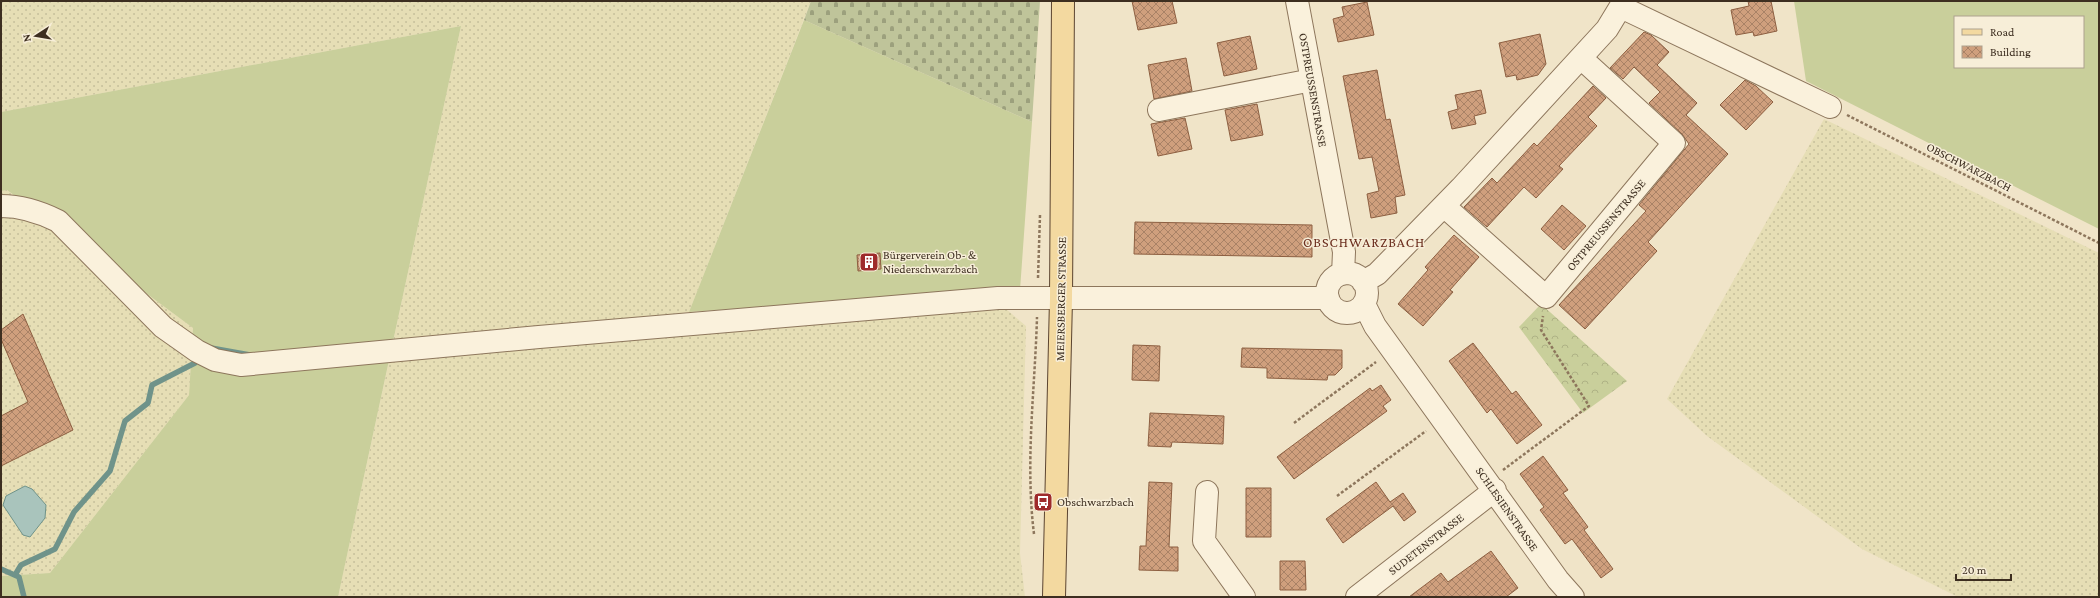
<svg xmlns="http://www.w3.org/2000/svg" width="2100" height="598" font-family="'Crimson Pro',serif">
  <defs>
    <pattern id="farmland-dots" width="8" height="8" patternUnits="userSpaceOnUse"><rect width="8" height="8" fill="#e6deb5"/><path d="M2 2h.1M6 6h.1" fill="none" stroke="#c6bf9b" stroke-width="1.8" stroke-linecap="round"/></pattern>
    <pattern id="forest-crowns" width="20" height="18" patternUnits="userSpaceOnUse"><rect width="20" height="18" fill="#c9cf9b"/><path d="M2 6a3 3 0 1 1 6 0M12 15a3 3 0 1 1 6 0" fill="none" stroke="#aeb285"/></pattern>
    <pattern id="cemetery-stones" width="16" height="16" patternUnits="userSpaceOnUse"><rect width="16" height="16" fill="#bfc49a"/><path d="M2 7V4a2 2 0 0 1 4 0v3zM10 15v-3a2 2 0 0 1 4 0v3z" fill="#9ca07d"/></pattern>
    <pattern id="building-cross-hatch" width="8" height="8" patternUnits="userSpaceOnUse"><rect width="8" height="8" fill="#cf9f7d"/><path d="M0 0l8 8M0 8l8-8" fill="none" stroke="#a98266"/></pattern>
  </defs>
  <rect width="100%" height="100%" fill="#f0e4c8"/>
  <path fill="url(#farmland-dots)" d="M 1,1 L 811,1 L 689,312 L 392,347 L 461,26 L 1,112 Z
    M 1824,119 L 2099,253 L 2099,597 L 1958,597 L 1862,549 L 1707,436 L 1667,399 Z
    M 7,190 L 193,328 L 189,395 L 50,573 L 1,576 L 1,191 Z
    M 1005,308 L 1026,326 L 1020,553 L 1025,597 L 338,597 L 389,361 L 630,336 Z"/>
  <path fill="#c9cf9b" fill-rule="evenodd" d="M 1794,1 L 2099,1 L 2099,229 L 1806,81 ZM 1955,17 L 2083,17 L 2083,67 L 1955,67 Z
    M 804,20 L 1032,122 L 1020,290 L 689,312 Z
    M 461,26 L 338,597 L 1,597 L 1,576 L 50,573 L 189,395 L 193,328 L 7,190 L 1,191 L 1,112 Z"/>
  <path fill="url(#forest-crowns)" d="M 1541,304 L 1627,381 L 1583,413 L 1519,327 Z"/>
  <path fill="url(#cemetery-stones)" d="M 811,1 L 1040,1 L 1032,122 L 804,20 Z"/>
  <path fill="#a9c4bc" stroke="#6f938a" d="M 25,486 L 32,489 L 46,505 L 45,518 L 30,537 L 23,535 L 3,505 L 6,496 Z"/>
  <g fill="none" stroke-linecap="round" stroke-linejoin="round">
    <path stroke="#6f938a" stroke-width="5.5" d="M 211,348 L 250,355
      M 1,569 L 19,577 L 24,597
      M 15,575 L 21,565 L 55,549 L 74,512 L 110,471 L 125,421 L 148,403 L 152,385 L 195,363"/>
  </g>
  <path fill="url(#building-cross-hatch)" stroke="#8d5f41" d="M 1132,1 L 1172,1 L 1177,23 L 1138,30 Z
    M 1748,1 L 1771,1 L 1777,31 L 1754,36 L 1753,32 L 1736,35 L 1731,10 L 1749,6 Z
    M 1367,2 L 1374,35 L 1338,42 L 1333,19 L 1344,16 L 1342,7 Z
    M 1644,32 L 1651,35 L 1669,52 L 1657,65 L 1697,103 L 1686,115 L 1728,154 L 1648,242 L 1657,251 L 1585,329 L 1559,305 L 1646,211 L 1639,205 L 1689,144 L 1682,134 L 1649,103 L 1660,92 L 1634,67 L 1623,79 L 1610,68 Z
    M 1540,34 L 1546,64 L 1538,75 L 1517,80 L 1516,75 L 1506,77 L 1499,43 Z
    M 1250,36 L 1257,69 L 1224,76 L 1217,43 Z
    M 1186,58 L 1192,91 L 1154,99 L 1148,65 Z
    M 1377,70 L 1386,120 L 1390,119 L 1405,195 L 1395,197 L 1397,213 L 1371,218 L 1367,194 L 1379,191 L 1372,157 L 1359,159 L 1343,76 Z
    M 1745,80 L 1756,86 L 1773,102 L 1746,130 L 1720,105 Z
    M 1593,86 L 1606,98 L 1588,117 L 1597,126 L 1559,166 L 1563,169 L 1536,198 L 1524,187 L 1487,227 L 1464,207 L 1492,178 L 1497,183 L 1534,143 L 1537,146 Z
    M 1481,90 L 1486,113 L 1474,116 L 1476,124 L 1452,129 L 1448,112 L 1458,109 L 1455,95 Z
    M 1257,104 L 1263,135 L 1231,141 L 1225,110 Z
    M 1185,118 L 1192,149 L 1158,156 L 1151,124 Z
    M 1562,205 L 1586,226 L 1564,250 L 1541,229 Z
    M 1135,222 L 1312,225 L 1312,257 L 1134,254 Z
    M 1454,235 L 1479,257 L 1450,290 L 1453,292 L 1423,326 L 1398,304 L 1428,270 L 1425,267 Z
    M 880,253 L 881,269 L 858,271 L 857,255 Z
    M 23,314 L 73,430 L 1,466 L 1,416 L 28,402 L 1,339 L 1,330 Z
    M 1473,343 L 1512,394 L 1516,391 L 1542,425 L 1517,444 L 1491,409 L 1487,413 L 1449,361 Z
    M 1133,345 L 1160,346 L 1159,381 L 1132,380 Z
    M 1242,348 L 1342,350 L 1342,368 L 1335,375 L 1328,375 L 1327,380 L 1267,378 L 1267,368 L 1241,367 Z
    M 1381,385 L 1391,400 L 1383,406 L 1387,411 L 1294,479 L 1277,457 L 1370,388 L 1372,391 Z
    M 1150,413 L 1224,416 L 1223,444 L 1172,442 L 1171,447 L 1148,446 Z
    M 1543,456 L 1568,490 L 1563,493 L 1588,527 L 1584,530 L 1613,569 L 1601,578 L 1572,539 L 1565,544 L 1540,510 L 1544,507 L 1520,474 Z
    M 1149,482 L 1172,483 L 1169,547 L 1178,547 L 1178,571 L 1139,570 L 1140,546 L 1146,546 Z
    M 1376,482 L 1390,502 L 1403,493 L 1416,512 L 1404,521 L 1393,506 L 1343,543 L 1326,519 Z
    M 1246,488 L 1271,488 L 1271,537 L 1246,537 Z
    M 1491,551 L 1518,588 L 1506,597 L 1409,597 L 1441,573 L 1448,582 Z
    M 1280,561 L 1305,561 L 1306,590 L 1280,590 Z"/>
  <g fill="none" stroke-linecap="round" stroke-linejoin="round">
    <g stroke="#8d765c" stroke-width="24">
      <path id="minor" d="M 1297,1 L 1344,252 L 1343,274
        M 1621,7 L 1830,107
        M 1159,110 L 1312,80
        M 1,206 C 22,206 40,212 58,221 L 163,327 L 197,351 L 215,360 L 241,365 L 539,337 L 998,298 L 1328,298
        M 1444,206 L 1546,297 L 1674,143 L 1581,58
        M1327 293a20 20 0 1 1 40 0a20 20 0 1 1-40 0Z
        M 1363,282 L 1377,274 L 1461,188 L 1607,29 L 1624,1
        M 1364,304 L 1375,326 L 1558,580 L 1573,597
        M 1207,492 L 1204,541 L 1244,597
        M 1357,597 L 1495,490"/>
    </g>
    <g stroke="#5b4430" stroke-width="24">
      <path id="major" d="M 1054,597 L 1061,299 L 1063,1"/>
    </g>
    <path stroke="#8d765c" stroke-width="2.5" stroke-dasharray="3 2" stroke-linecap="butt" d="M 1847,115 L 2099,243
      M 1038,278 L 1040,215
      M 1294,423 L 1376,362
      M 1503,470 L 1589,406 L 1541,330 L 1543,316
      M 1337,496 L 1426,431
      M 1034,534 C 1025,462 1035,389 1037,317"/>
    <use href="#minor" stroke="#faf1dc" stroke-width="22"/>
    <use href="#major" stroke="#f3d9a0" stroke-width="22"/>
  </g>
  <defs>
    <g id="building-square" transform="scale(1)"><rect x="-9" y="-9" width="18" height="18" rx="4" fill="#9e2a2b" stroke="#f7eed8"/><path d="M-4-6H4V6H1V3H-1V6H-4ZM-2.5-4.3h1.7v1.8h-1.7ZM.8-4.3h1.7v1.8H.8ZM-2.5-1h1.7V.8h-1.7ZM.8-1h1.7V.8H.8Z" fill="#fff"/></g>
    <g id="bus-square" transform="scale(1)"><rect x="-9" y="-9" width="18" height="18" rx="4" fill="#9e2a2b" stroke="#f7eed8"/><path d="M-5-6H5V4H4V6H2V4H-2V6H-4V4H-5ZM-3.5-4V0h7V-4ZM-3.5 1.2v1.5H-2V1.2ZM2 1.2v1.5H3.5V1.2Z" fill="#fff"/></g>
  </defs>
  <g fill-rule="evenodd">
    <use href="#building-square" x="869" y="262"/>
    <use href="#bus-square" x="1043" y="502"/>
  </g>
  <g text-anchor="middle" stroke-width="3" stroke-linejoin="round" paint-order="stroke">
    <g font-size="12" fill="#3d2e20" stroke="#f7eed8">
      <text transform="translate(1313 90) rotate(80)" y="4">OSTPREUSSENSTRASSE</text>
      <text transform="translate(1969 167) rotate(27)" y="4">OBSCHWARZBACH</text>
      <text transform="translate(1606 225) rotate(-50)" y="4">OSTPREUSSENSTRASSE</text>
      <text transform="translate(1061 299) rotate(-89)" y="4">MEIERSBERGER STRASSE</text>
      <text transform="translate(1507 509) rotate(55)" y="4">SCHLESIENSTRASSE</text>
      <text transform="translate(1426 544) rotate(-38)" y="4">SUDETENSTRASSE</text>
    </g>
    <g font-size="12" fill="#3d2e20" stroke="#f7eed8" text-anchor="start">
      <text x="883" y="259">Bürgerverein Ob- &amp;<tspan x="883" dy="14">Niederschwarzbach</tspan></text>
      <text x="1057" y="506">Obschwarzbach</text>
    </g>
    <g font-size="14" letter-spacing="1" fill="#6b2e1e" stroke="#f7eed8">
      <text x="1364" y="247">OBSCHWARZBACH</text>
    </g>
  </g>
  <rect width="2100" height="598" fill="none" stroke="#3d2e20" stroke-width="4"/>
  <rect x="1954" y="16" width="130" height="52" fill="#f7eed8" stroke="#ada18e"/>
  <rect x="1962" y="29" width="20" height="6" fill="#f3d9a0" stroke="#ada18e"/>
  <text x="1990" y="36" font-size="12" fill="#3d2e20">Road</text>
  <rect x="1962" y="46" width="20" height="12" fill="url(#building-cross-hatch)" stroke="#ada18e"/>
  <text x="1990" y="56" font-size="12" fill="#3d2e20">Building</text>
  <g transform="translate(36 36) rotate(258)" stroke="#f7eed8" stroke-width="3" paint-order="stroke">
  <path d="M0-3L7 15L0 10L-7 15Z" fill="#3d2e20"/>
  <text y="-6" font-size="11" font-weight="bold" text-anchor="middle" fill="#3d2e20">N</text>
  </g>
  <path d="M1956 574v6h55v-6" fill="none" stroke="#3d2e20" stroke-width="2"/>
  <text x="1962" y="574" font-size="12" fill="#3d2e20" stroke="#f7eed8" stroke-width="3" paint-order="stroke">20 m</text>
</svg>
